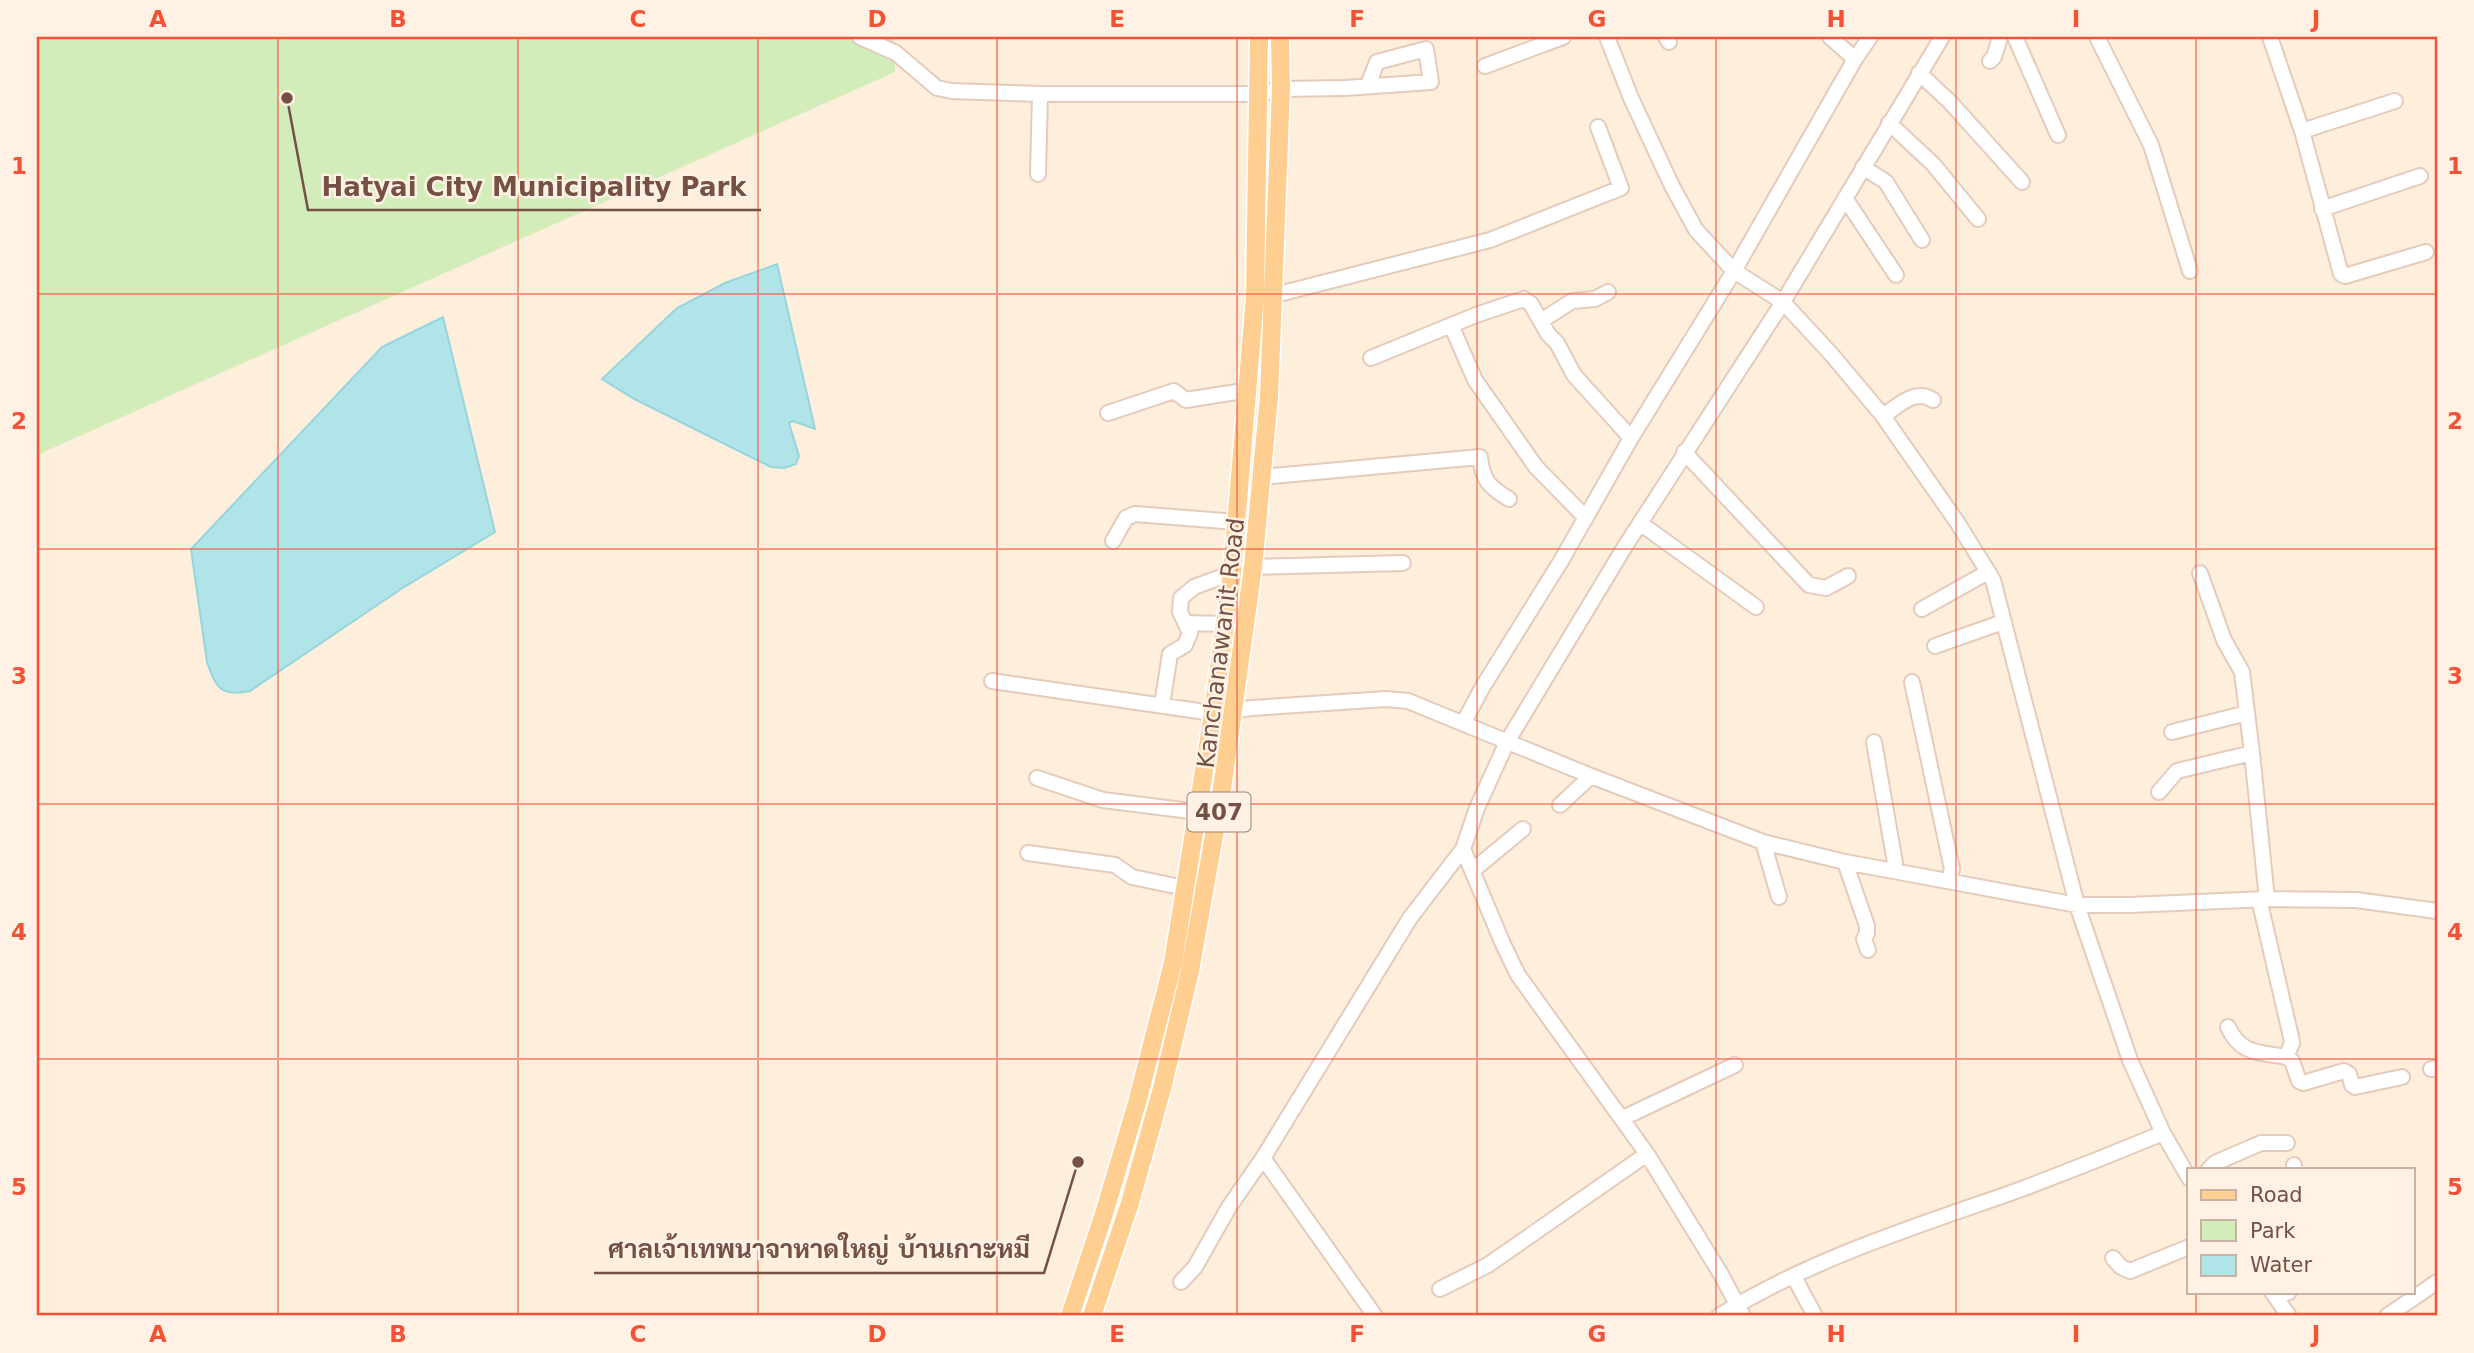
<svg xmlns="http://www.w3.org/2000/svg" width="2474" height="1353" font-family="'DejaVu Sans',Sarabun,sans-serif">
  <rect width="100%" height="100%" fill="#feeedc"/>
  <path fill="#d2ecba" d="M 37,37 L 894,37 L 895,72 L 37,455 Z"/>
  <path fill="#b0e4e8" stroke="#95d5db" stroke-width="2" d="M 777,264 L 815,429 L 793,421 L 789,423 L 799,456 L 796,464 L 784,468 L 771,467 L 634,399 L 602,379 L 677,308 L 725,283 Z
    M 443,317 L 495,532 L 401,589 L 250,691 C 221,697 216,688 207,662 L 191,549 L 382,347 Z"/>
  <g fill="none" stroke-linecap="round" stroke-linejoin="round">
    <g stroke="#e4cbbb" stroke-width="18">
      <path id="minor" d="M 860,37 L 896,53 L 937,88 L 952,91 L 1040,94 L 1258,94 L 1281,89 L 1345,88 L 1431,82 L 1426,49 L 1377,62 L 1368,85
        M 1607,37 L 1631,98 L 1672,186 L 1696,230 L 1734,271 L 1783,302 L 1832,355 L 1883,416 L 1957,522 L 1993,580 L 2077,905 L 2130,1060 L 2163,1133 L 2189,1178
        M 1666,37 L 1669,42
        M 1830,37 L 1855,59
        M 2015,37 L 2058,135
        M 2097,37 L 2151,145 L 2190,271
        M 2270,37 L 2302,131 L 2341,274 L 2345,276 L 2426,252
        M 1990,61 L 1994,57 L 2000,37
        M 1485,66 L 1563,37
        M 1919,73 L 1950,102 L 2022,182
        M 1889,123 L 1933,164 L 1978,219
        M 2302,131 L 2395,101
        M 1863,167 L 1886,182 L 1922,240
        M 1038,174 L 1040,94
        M 1845,198 L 1896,275
        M 2322,209 L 2420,176
        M 1275,295 L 1490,240 L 1621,188 L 1598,127
        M 1541,321 L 1572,301 L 1595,299 L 1608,292
        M 1451,325 L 1475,380 L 1536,467 L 1586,518
        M 1371,358 L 1476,315 L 1524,299 L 1531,304 L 1548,334 L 1557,343 L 1574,375 L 1631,438
        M 1108,413 L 1174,391 L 1186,400 L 1249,390
        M 1883,416 C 1898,406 1915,388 1933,400
        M 1684,452 L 1809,585 L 1826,588 L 1848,576
        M 1262,477 L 1480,457 C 1483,481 1489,487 1509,499
        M 1640,523 L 1756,607
        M 1113,541 L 1126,518 L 1135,514 L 1237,522
        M 1253,567 L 1403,563
        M 2200,573 L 2224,640 L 2242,672 L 2252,753 L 2267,899
        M 1922,609 L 1988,572
        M 1186,623 L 1226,624
        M 1935,646 L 2003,622
        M 992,681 L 1212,713 L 1252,708 L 1386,699 L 1408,701 L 1591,776 L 1763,842 L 1845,862 L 2077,905 L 2130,905 L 2267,899 L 2356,900 L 2437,911
        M 1912,682 L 1952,869 L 1949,880
        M 1162,705 L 1170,654 L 1185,645 L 1190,633 L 1180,612 L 1181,598 L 1194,587 L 1232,573
        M 1464,722 L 1482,688 L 1561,561 L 1631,438 L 1734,271 L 1855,59 L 1870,37
        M 2172,732 L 2247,713
        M 1874,742 L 1895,863 L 1894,870
        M 1037,778 L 1103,800 L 1198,812
        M 2159,792 L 2177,771 L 2252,753
        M 1560,805 L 1591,776
        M 1763,842 L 1779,897
        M 1028,853 L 1115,865 L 1132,877 L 1185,888
        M 1845,862 L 1867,926 L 1867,933 L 1864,939 L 1868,950
        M 1472,871 L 1523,829
        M 2259,899 L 2291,1037 L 2292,1043 L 2286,1057 L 2292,1061 L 2299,1081 L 2303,1083 L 2344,1071 L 2349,1074 L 2352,1085 L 2355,1087 L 2402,1077
        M 2228,1027 C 2241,1055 2259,1052 2286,1057
        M 2431,1069 L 2437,1068
        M 1623,1118 L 1735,1065
        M 1263,1158 L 1375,1316
        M 2209,1169 L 2215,1163 L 2261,1143 L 2287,1143
        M 2294,1169 L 2294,1165
        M 2113,1258 L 2121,1267 L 2130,1271 L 2189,1247
        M 1794,1277 L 1815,1316
        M 1181,1282 L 1195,1267 L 1229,1207 L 1263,1158 L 1410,918 L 1463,849
        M 1440,1289 L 1488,1265 L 1647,1154
        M 2272,1292 L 2289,1316
        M 2276,1297 L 2289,1292
        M 1719,1316 C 1812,1258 1917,1226 2019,1190 C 2067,1172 2115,1153 2163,1133
        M 1743,1316 L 1722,1276 L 1647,1154 L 1518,975 L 1503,944 L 1463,849 L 1477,808 L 1507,742 L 1624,548 L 1783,302 L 1942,37
        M 2387,1316 L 2437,1282"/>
    </g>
    <g stroke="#fff" stroke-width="21">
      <path id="major" d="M 1070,1316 L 1103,1217 L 1137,1103 L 1173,963 L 1211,727 L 1232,573 L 1255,296 L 1259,37
        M 1092,1316 L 1130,1203 L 1163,1085 L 1190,971 L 1221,796 L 1253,567 L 1269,397 L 1281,89 L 1280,37"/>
    </g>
    <use href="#minor" stroke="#fff" stroke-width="14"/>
    <use href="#major" stroke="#ffcf92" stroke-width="18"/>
  </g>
  <path fill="none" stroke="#f35236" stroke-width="2" stroke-opacity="0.55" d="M 278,37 L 278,1316M 518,37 L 518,1316M 758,37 L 758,1316M 997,37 L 997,1316M 1237,37 L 1237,1316M 1477,37 L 1477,1316M 1716,37 L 1716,1316M 1956,37 L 1956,1316M 2196,37 L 2196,1169M 37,294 L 2437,294M 37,549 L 2437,549M 37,804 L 2437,804M 37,1059 L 2437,1059M 2196,1292 L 2196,1316"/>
  <g text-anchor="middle" stroke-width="5" stroke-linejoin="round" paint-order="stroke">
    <rect fill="#fff2e4" stroke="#9e8174" stroke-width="2" x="1187.5" y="792.5" width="63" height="39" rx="5"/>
    <g font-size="23" font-weight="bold" fill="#745144">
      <text x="1219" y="820">407</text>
    </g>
    <g font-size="24" fill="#745144" stroke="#fff2e4">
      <text transform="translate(1221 643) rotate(-83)" y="8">Kanchanawanit Road</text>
    </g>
  </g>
  <path fill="none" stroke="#745144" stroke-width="2.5" d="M287 98L308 210H761M1078 1162L1044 1273H594"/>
  <g fill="#745144" stroke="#fff2e4" stroke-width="2.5">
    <circle cx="287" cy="98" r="7"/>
    <circle cx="1078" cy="1162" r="7"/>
  </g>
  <g font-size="26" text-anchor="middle" font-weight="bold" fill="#745144" stroke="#fff2e4" stroke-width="5" stroke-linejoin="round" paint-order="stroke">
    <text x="534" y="196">Hatyai City Municipality Park</text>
    <text x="819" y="1258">ศาลเจ้าเทพนาจาหาดใหญ่ บ้านเกาะหมี</text>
  </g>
  <rect width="2474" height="1353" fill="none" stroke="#fff2e4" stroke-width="77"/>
  <rect x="2187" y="1168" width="228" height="126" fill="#fff2e4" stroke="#c7b2a4" stroke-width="2"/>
  <rect x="2201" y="1190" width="35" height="10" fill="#ffcf92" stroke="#c7b2a4" stroke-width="2"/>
  <text x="2250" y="1202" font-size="21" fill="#745144">Road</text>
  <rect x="2201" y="1220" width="35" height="21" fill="#d2ecba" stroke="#c7b2a4" stroke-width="2"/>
  <text x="2250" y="1238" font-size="21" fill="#745144">Park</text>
  <rect x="2201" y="1255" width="35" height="21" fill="#b0e4e8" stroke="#c7b2a4" stroke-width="2"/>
  <text x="2250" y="1272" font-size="21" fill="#745144">Water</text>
  <rect x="38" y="38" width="2398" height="1276" fill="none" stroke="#f35236" stroke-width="2.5"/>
  <g font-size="23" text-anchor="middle" font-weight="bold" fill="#f35236">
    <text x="158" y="27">A</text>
    <text x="398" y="27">B</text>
    <text x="638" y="27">C</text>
    <text x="877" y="27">D</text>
    <text x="1117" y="27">E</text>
    <text x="1357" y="27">F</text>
    <text x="1597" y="27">G</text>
    <text x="1836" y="27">H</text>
    <text x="2076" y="27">I</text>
    <text x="2316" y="27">J</text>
    <text x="19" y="174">1</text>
    <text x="2455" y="174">1</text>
    <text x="19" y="429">2</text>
    <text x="2455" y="429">2</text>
    <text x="19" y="684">3</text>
    <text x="2455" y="684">3</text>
    <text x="19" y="940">4</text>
    <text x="2455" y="940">4</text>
    <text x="19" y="1195">5</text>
    <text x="2455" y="1195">5</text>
    <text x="158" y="1342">A</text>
    <text x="398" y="1342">B</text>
    <text x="638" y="1342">C</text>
    <text x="877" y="1342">D</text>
    <text x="1117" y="1342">E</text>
    <text x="1357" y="1342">F</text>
    <text x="1597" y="1342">G</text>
    <text x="1836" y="1342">H</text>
    <text x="2076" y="1342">I</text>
    <text x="2316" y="1342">J</text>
  </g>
</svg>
